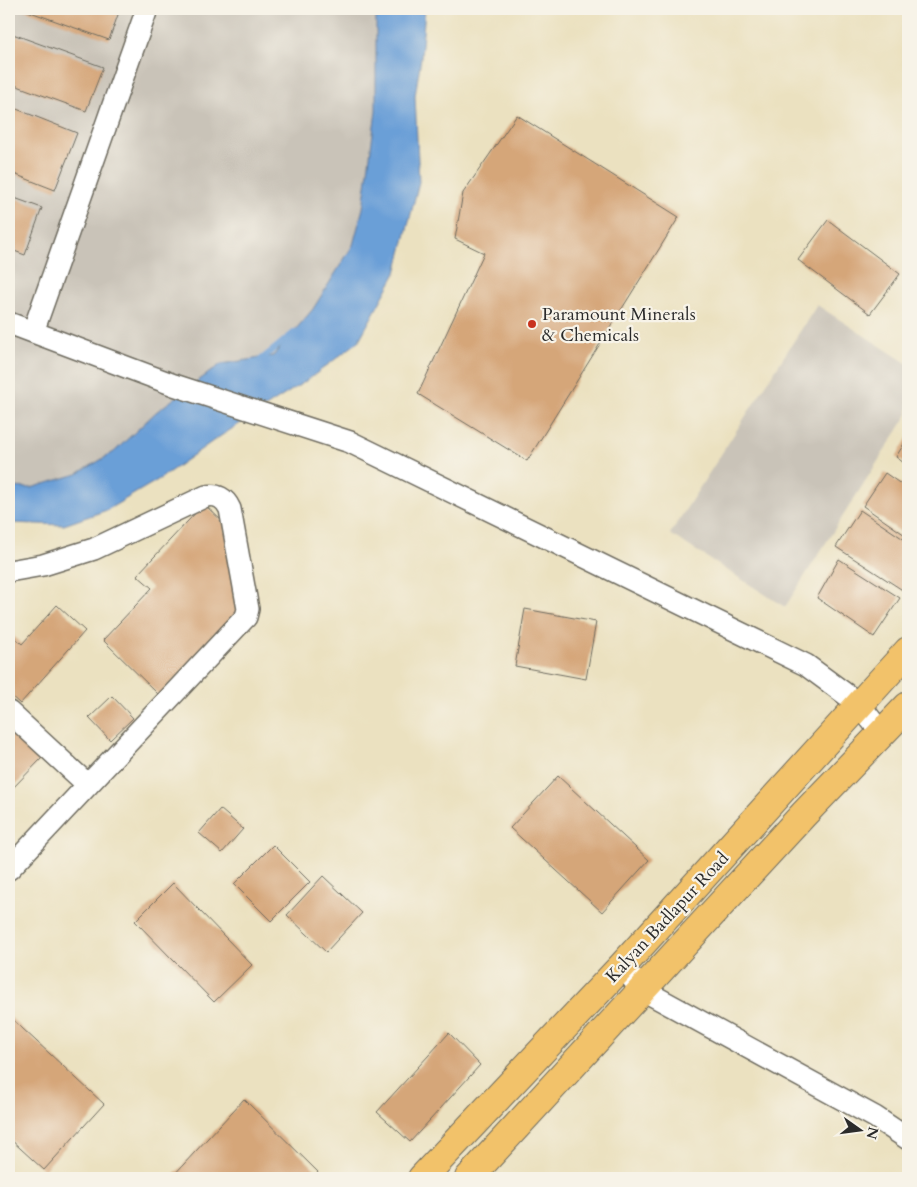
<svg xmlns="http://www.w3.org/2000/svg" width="917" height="1187" font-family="Cardo,serif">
  <rect width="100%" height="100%" fill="#f7f3e8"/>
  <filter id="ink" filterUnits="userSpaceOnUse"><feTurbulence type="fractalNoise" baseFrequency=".02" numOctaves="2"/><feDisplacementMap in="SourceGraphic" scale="10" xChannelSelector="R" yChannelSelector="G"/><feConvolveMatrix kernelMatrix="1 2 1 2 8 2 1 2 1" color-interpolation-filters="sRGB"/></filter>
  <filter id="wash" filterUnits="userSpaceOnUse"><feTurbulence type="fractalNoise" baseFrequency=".0096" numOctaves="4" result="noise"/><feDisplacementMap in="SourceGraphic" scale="20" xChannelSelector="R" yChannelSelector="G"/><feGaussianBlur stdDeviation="1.12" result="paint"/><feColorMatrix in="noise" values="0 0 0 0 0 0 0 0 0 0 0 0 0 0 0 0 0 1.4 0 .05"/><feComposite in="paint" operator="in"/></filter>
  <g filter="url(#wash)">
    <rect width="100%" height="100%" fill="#ebe1c0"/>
    <path fill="#c9c3b8" d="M 9,9 L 376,9 L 376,111 L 363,208 L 354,245 L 313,309 L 273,356 L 221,364 L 156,412 L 114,452 L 77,474 L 31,488 L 9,487 Z
      M 817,305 L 908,364 L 908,414 L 785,607 L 670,534 Z"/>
    <path fill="#6a9fd7" stroke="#4a6581" d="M 376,9 L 425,9 L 421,58 L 415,96 L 419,182 L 396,273 L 358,342 L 309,379 L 213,441 L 161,478 L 107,510 L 64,525 L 9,523 L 9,487 L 31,488 L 77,474 L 114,452 L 156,412 L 221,364 L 273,356 L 313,309 L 353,245 L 363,208 L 376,111 Z"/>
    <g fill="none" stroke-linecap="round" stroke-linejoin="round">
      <path stroke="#6a9fd7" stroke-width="6" d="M 258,362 L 295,332"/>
    </g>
    <g id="blocks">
      <path fill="#d5a679" d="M 22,9 L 120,9 L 109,40 Z
        M 10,33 L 103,67 L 86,111 L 9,83 Z
        M 9,106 L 77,133 L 55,190 L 9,172 Z
        M 517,115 L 679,217 L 527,461 L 418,394 L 484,253 L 455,239 L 463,193 Z
        M 9,196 L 42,208 L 25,255 L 9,249 Z
        M 828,220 L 900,274 L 870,314 L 798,260 Z
        M 908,437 L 908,466 L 896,457 Z
        M 885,473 L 908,489 L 908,537 L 863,506 Z
        M 204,504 L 225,524 L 239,612 L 160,696 L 103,640 L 152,588 L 137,575 Z
        M 860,510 L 908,542 L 908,584 L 904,591 L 836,547 Z
        M 839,559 L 900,598 L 874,637 L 817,598 Z
        M 57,605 L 85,631 L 20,704 L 9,694 L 9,632 L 22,644 Z
        M 525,609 L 596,622 L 586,679 L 515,666 Z
        M 112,696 L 133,718 L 110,740 L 89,718 Z
        M 9,721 L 44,756 L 9,792 Z
        M 558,776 L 649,860 L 602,912 L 510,828 Z
        M 220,809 L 243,829 L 222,853 L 199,833 Z
        M 273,845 L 310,882 L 271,921 L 234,884 Z
        M 323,876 L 362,913 L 326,952 L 287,915 Z
        M 173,883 L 252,965 L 214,1002 L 135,921 Z
        M 9,1016 L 104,1104 L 44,1170 L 9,1138 Z
        M 449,1033 L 480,1065 L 410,1142 L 377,1112 Z
        M 244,1099 L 318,1172 L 313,1178 L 171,1178 Z"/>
    </g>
  </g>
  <g filter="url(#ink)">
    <use href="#blocks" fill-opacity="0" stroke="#6e6b5f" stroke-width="1"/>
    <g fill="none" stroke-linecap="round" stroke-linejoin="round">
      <g stroke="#6e6b5f" stroke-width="24">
        <path id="minor" d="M 9,323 L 174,385 L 350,442 L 806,665 L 859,704 L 882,734
          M 33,332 L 147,9
          M 9,571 L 43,565 L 94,549 L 206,496 C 217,494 225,498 230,509 L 248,609 L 246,617 L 243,620 L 9,869
          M 9,712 L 88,785
          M 622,966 L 641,989 L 875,1117 L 908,1139"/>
      </g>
      <g stroke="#6e6b5f" stroke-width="30">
        <path id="major" d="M 422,1178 L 622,966 L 908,651
          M 469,1178 L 804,814 L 908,706"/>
      </g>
      <use href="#minor" stroke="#fff" stroke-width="21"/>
      <use href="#major" stroke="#f2c26a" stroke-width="28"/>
    </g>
  </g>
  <circle fill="#c8321e" stroke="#f7f3e8" stroke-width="2" cx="532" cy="324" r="5"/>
  <g text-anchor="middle" stroke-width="4.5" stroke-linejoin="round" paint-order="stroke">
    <g font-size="18" fill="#2b2b2b" stroke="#f7f3e8" text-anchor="start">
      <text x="542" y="320">Paramount Minerals<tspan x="542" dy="21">&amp; Chemicals</tspan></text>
    </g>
    <g font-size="18" fill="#2b2b2b" stroke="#f7f3e8">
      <text transform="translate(667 917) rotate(-47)" y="6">Kalyan Badlapur Road</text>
    </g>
  </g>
  <rect width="917" height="1187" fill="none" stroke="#f7f3e8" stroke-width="30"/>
  <g transform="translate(860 1130) rotate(104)" stroke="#f7f3e8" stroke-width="4" paint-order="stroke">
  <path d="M0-4L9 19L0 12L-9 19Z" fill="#2b2b2b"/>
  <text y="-8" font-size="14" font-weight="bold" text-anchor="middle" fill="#2b2b2b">N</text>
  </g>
</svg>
